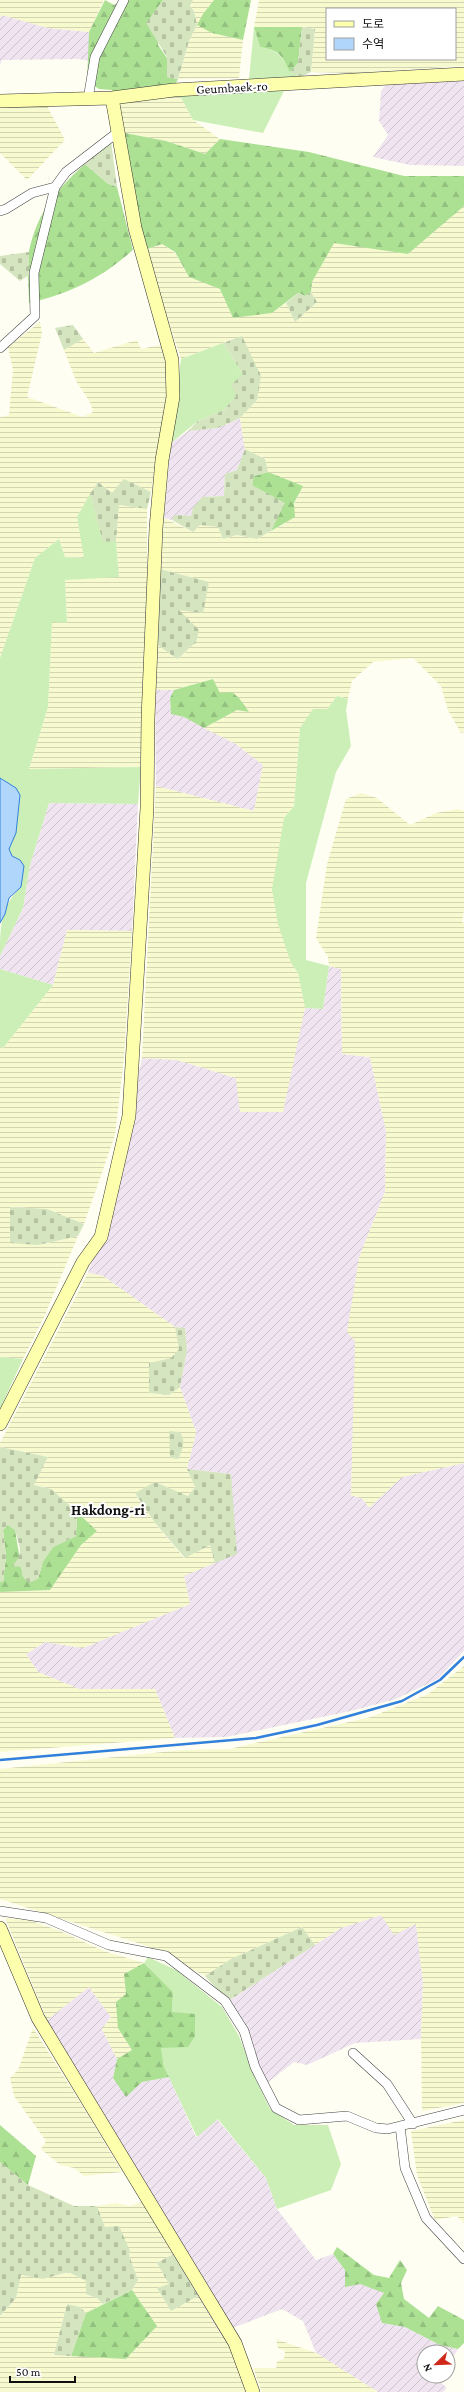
<svg xmlns="http://www.w3.org/2000/svg" width="464" height="2392" font-family="'Crimson Pro','Noto Sans KR',serif">
  <defs>
    <pattern id="industrial-furrows" width="10" height="10" patternUnits="userSpaceOnUse"><rect width="10" height="10" fill="#efe4ef"/><path d="M-1 1l2-2M0 10L10 0M9 11l2-2" fill="none" stroke="#ccc3cc"/></pattern>
    <pattern id="farmland-rules" width="6" height="5" patternUnits="userSpaceOnUse"><rect width="6" height="5" fill="#f7f9cf"/><path d="M0 2.5h6" fill="none" stroke="#d3d4b1"/></pattern>
    <pattern id="forest-firs" width="22" height="20" patternUnits="userSpaceOnUse"><rect width="22" height="20" fill="#ace194"/><path d="M5 1l3.5 6h-7zM16 11l3.5 6h-7z" fill="#93c07f"/></pattern>
    <pattern id="cemetery-stones" width="16" height="16" patternUnits="userSpaceOnUse"><rect width="16" height="16" fill="#d4e5bf"/><path d="M2 7V4a2 2 0 0 1 4 0v3zM10 15v-3a2 2 0 0 1 4 0v3z" fill="#b5c3a3"/></pattern>
  </defs>
  <rect width="100%" height="100%" fill="#fffef2"/>
  <path fill="url(#industrial-furrows)" d="M 2,15 L 48,28 L 89,32 L 89,61 L 79,59 L 2,60 L 0,65 L 0,17 Z
    M 464,81 L 464,166 L 410,165 L 373,157 L 388,135 L 379,121 L 381,91 L 387,84 Z
    M 240,418 L 245,449 L 237,470 L 225,474 L 224,496 L 202,497 L 191,516 L 175,515 L 172,520 L 164,518 L 171,443 L 188,431 L 218,428 Z
    M 155,690 L 174,690 L 170,698 L 171,714 L 184,717 L 236,744 L 263,765 L 254,811 L 156,786 Z
    M 49,803 L 138,804 L 132,931 L 67,930 L 53,985 L 0,969 L 0,956 L 23,908 L 30,865 Z
    M 329,966 L 341,969 L 342,1054 L 370,1057 L 386,1131 L 385,1192 L 359,1258 L 351,1495 L 363,1499 L 369,1508 L 402,1477 L 464,1463 L 464,1651 L 438,1679 L 396,1699 L 351,1711 L 226,1737 L 175,1738 L 155,1689 L 79,1689 L 38,1672 L 26,1654 L 45,1642 L 83,1648 L 190,1604 L 184,1576 L 231,1474 L 187,1469 L 196,1432 L 180,1387 L 187,1351 L 185,1328 L 175,1327 L 103,1276 L 88,1273 L 112,1205 L 142,1058 L 177,1060 L 236,1078 L 302,1017 L 305,1008 L 323,1009 Z
    M 381,1915 L 416,1923 L 423,1982 L 421,2039 L 355,2043 L 307,2065 L 294,2062 L 267,2083 L 228,2001 L 341,1928 Z
    M 89,1987 L 111,2017 L 102,2029 L 117,2059 L 113,2078 L 126,2096 L 142,2082 L 169,2077 L 196,2137 L 217,2119 L 266,2178 L 277,2209 L 316,2260 L 333,2254 L 345,2270 L 360,2284 L 385,2293 L 382,2323 L 405,2327 L 440,2345 L 458,2349 L 448,2365 L 448,2352 L 424,2352 L 424,2376 L 441,2376 L 438,2380 L 447,2388 L 443,2392 L 378,2392 L 316,2353 L 303,2321 L 282,2309 L 220,2333 L 142,2202 L 87,2092 L 47,2020 Z"/>
  <path fill="url(#farmland-rules)" fill-rule="evenodd" d="M 0,0 L 104,0 L 89,32 L 48,28 L 2,15 L 0,17 Z
    M 193,0 L 214,0 L 203,14 L 212,33 L 243,40 L 239,78 L 178,79 L 189,41 L 197,25 L 194,11 L 190,6 Z
    M 259,0 L 464,0 L 464,66 L 352,73 L 311,72 L 315,29 L 302,27 L 254,27 ZM 327,9 L 455,9 L 455,59 L 327,59 Z
    M 179,94 L 193,120 L 220,139 L 205,154 L 166,141 L 121,132 L 116,103 Z
    M 46,104 L 65,140 L 27,180 L 0,153 L 0,105 Z
    M 464,206 L 464,732 L 461,733 L 448,710 L 441,686 L 413,658 L 373,662 L 352,681 L 348,699 L 337,696 L 327,709 L 300,728 L 294,806 L 284,818 L 291,963 L 298,973 L 305,1008 L 283,1112 L 240,1112 L 236,1078 L 177,1060 L 142,1058 L 156,786 L 254,811 L 263,765 L 236,744 L 204,728 L 237,710 L 248,712 L 239,698 L 220,693 L 212,679 L 174,690 L 155,690 L 158,645 L 177,659 L 184,654 L 190,646 L 178,610 L 209,582 L 160,569 L 164,518 L 193,532 L 200,525 L 218,527 L 223,539 L 237,535 L 257,539 L 286,523 L 302,486 L 268,472 L 265,459 L 245,449 L 240,418 L 257,400 L 233,339 L 181,359 L 151,268 L 147,249 L 162,244 L 175,253 L 189,277 L 220,289 L 233,318 L 272,313 L 286,303 L 295,322 L 317,302 L 311,292 L 312,282 L 334,242 L 408,254 Z
    M 40,322 L 42,333 L 27,397 L 83,417 L 93,412 L 90,402 L 76,381 L 64,350 L 83,339 L 94,353 L 137,340 L 141,349 L 160,345 L 166,362 L 167,391 L 151,492 L 124,480 L 112,493 L 98,482 L 77,517 L 85,558 L 65,557 L 59,539 L 35,558 L 0,658 L 0,417 L 9,415 L 13,370 L 8,347 Z
    M 119,505 L 147,509 L 147,592 L 141,767 L 29,769 L 48,707 L 52,621 L 67,622 L 65,580 L 119,576 L 116,541 Z
    M 361,793 L 377,798 L 410,825 L 436,813 L 458,809 L 464,811 L 464,910 L 462,922 L 464,923 L 464,1463 L 402,1477 L 369,1508 L 363,1499 L 351,1495 L 355,1341 L 347,1332 L 359,1258 L 385,1192 L 386,1131 L 370,1057 L 342,1054 L 341,969 L 329,966 L 328,957 L 316,938 L 327,864 L 346,799 Z
    M 67,930 L 132,931 L 124,1058 L 115,1135 L 84,1224 L 47,1209 L 10,1207 L 38,1245 L 78,1236 L 44,1317 L 23,1359 L 0,1357 L 0,1047 L 3,1048 L 53,985 Z
    M 88,1273 L 103,1276 L 175,1327 L 179,1349 L 171,1358 L 149,1363 L 149,1393 L 169,1395 L 180,1387 L 196,1432 L 187,1469 L 195,1487 L 188,1496 L 155,1482 L 135,1494 L 157,1526 L 184,1558 L 210,1545 L 215,1563 L 184,1576 L 190,1604 L 83,1648 L 45,1642 L 26,1654 L 38,1672 L 79,1689 L 155,1689 L 175,1738 L 0,1752 L 0,1592 L 50,1590 L 81,1545 L 97,1531 L 51,1489 L 34,1485 L 48,1457 L 0,1447 L 0,1443 Z
    M 464,1666 L 464,2103 L 422,2111 L 421,2039 L 423,1982 L 416,1924 L 394,1935 L 381,1915 L 341,1928 L 315,1945 L 302,1927 L 231,1959 L 205,1976 L 147,1946 L 0,1899 L 0,1769 L 182,1750 L 229,1749 L 371,1717 L 428,1694 Z
    M 5,1918 L 29,1920 L 60,1931 L 104,1951 L 144,1963 L 124,1974 L 126,1994 L 118,2028 L 132,2050 L 117,2059 L 102,2029 L 111,2017 L 89,1987 L 47,2020 Z
    M 33,2028 L 85,2110 L 122,2172 L 84,2176 L 74,2168 L 60,2165 L 41,2149 L 46,2141 L 14,2096 L 10,2078 L 18,2070 Z
    M 464,2120 L 464,2223 L 457,2216 L 435,2220 L 417,2175 L 411,2131 Z
    M 142,2202 L 173,2254 L 157,2263 L 170,2285 L 157,2288 L 171,2311 L 198,2296 L 220,2333 L 230,2344 L 247,2392 L 0,2392 L 0,2316 L 16,2298 L 21,2275 L 43,2279 L 68,2272 L 86,2281 L 86,2294 L 97,2298 L 103,2304 L 86,2313 L 80,2307 L 67,2304 L 54,2355 L 126,2359 L 157,2326 L 132,2290 L 138,2280 L 129,2255 L 105,2227 L 97,2206 L 116,2203 L 129,2206 Z
    M 276,2339 L 316,2353 L 378,2392 L 262,2392 L 253,2368 L 276,2368 L 277,2361 L 284,2359 L 285,2351 L 278,2348 Z"/>
  <path fill="#ccefb7" d="M 254,27 L 260,47 C 291,53 278,66 301,77 L 249,79 Z
    M 284,91 L 263,133 L 193,120 L 179,94 Z
    M 223,343 L 243,374 L 236,396 L 224,410 L 198,421 L 171,443 L 181,359 Z
    M 90,494 L 103,541 L 116,541 L 119,577 L 65,580 L 67,623 L 52,622 L 48,707 L 29,769 L 141,767 L 138,804 L 49,803 L 30,865 L 23,908 L 0,956 C 0,928 0,907 21,887 L 20,860 L 12,856 L 9,849 L 3,779 L 0,778 L 0,658 L 35,558 L 59,539 L 65,557 L 84,558 L 77,517 Z
    M 337,696 L 348,699 L 346,710 L 351,746 L 336,772 L 306,883 L 306,960 L 329,966 L 323,1009 L 305,1008 L 298,973 L 291,963 L 278,924 L 272,889 L 284,818 L 294,806 L 300,728 L 313,709 L 327,709 Z
    M 0,969 L 53,985 L 3,1048 L 0,1047 Z
    M 0,1357 L 23,1359 L 0,1409 Z
    M 148,1957 L 176,1970 L 222,2007 L 239,2036 L 252,2071 L 270,2109 L 294,2125 L 328,2125 L 341,2164 L 331,2190 L 277,2209 L 266,2178 L 218,2119 L 197,2137 L 164,2067 L 161,2048 L 172,2012 L 173,1992 L 144,1963 Z"/>
  <path fill="url(#forest-firs)" d="M 105,0 L 114,5 L 123,0 L 163,0 L 158,45 L 167,58 L 167,77 L 178,79 L 174,87 L 114,95 L 112,90 L 99,89 L 87,81 L 89,32 Z
    M 214,0 L 251,0 L 243,40 L 212,33 L 197,25 L 203,14 Z
    M 254,27 L 302,27 L 298,63 L 290,72 C 281,54 280,51 260,47 Z
    M 125,133 L 166,141 L 205,154 L 220,139 L 309,152 L 404,176 L 464,176 L 464,206 L 408,254 L 334,243 L 312,282 L 311,292 L 305,296 L 298,293 L 272,313 L 233,318 L 220,289 L 189,277 L 175,252 L 162,244 L 147,249 L 143,237 Z
    M 85,164 L 107,183 L 117,187 L 133,250 C 100,279 71,293 29,303 C 29,287 26,267 29,251 C 38,211 56,190 85,164 Z
    M 268,472 L 303,486 L 294,503 L 295,517 L 271,531 L 279,513 L 252,485 L 254,476 Z
    M 213,679 L 220,693 L 232,692 L 239,698 L 249,712 L 237,710 L 204,728 L 184,717 L 171,714 L 170,698 L 174,690 Z
    M 77,1512 L 97,1531 L 81,1545 L 50,1590 L 0,1592 L 0,1581 L 3,1582 L 6,1557 L 3,1530 L 8,1525 L 15,1530 L 23,1577 L 38,1579 L 43,1561 L 53,1547 L 76,1536 Z
    M 144,1963 L 173,1992 L 172,2012 L 195,2014 L 195,2036 L 188,2047 L 161,2048 L 164,2067 L 169,2077 L 142,2082 L 126,2097 L 113,2078 L 117,2059 L 132,2050 L 118,2028 L 116,2002 L 126,1994 L 124,1974 Z
    M 0,2125 L 36,2156 L 28,2185 L 0,2162 Z
    M 337,2247 L 374,2275 L 389,2278 L 400,2260 L 407,2270 L 401,2283 L 404,2299 L 429,2318 L 438,2306 L 464,2320 L 464,2343 L 458,2349 L 440,2345 L 405,2327 L 382,2323 L 376,2304 L 384,2293 L 360,2284 L 345,2287 L 345,2270 L 333,2254 Z
    M 132,2290 L 157,2326 L 126,2359 L 71,2356 L 86,2313 Z"/>
  <path fill="url(#cemetery-stones)" d="M 163,0 L 193,0 L 190,6 L 194,11 L 197,25 L 189,41 L 178,79 L 167,77 L 167,57 L 146,23 Z
    M 302,27 L 315,29 L 311,72 L 301,77 L 290,72 L 298,63 Z
    M 111,141 L 117,187 L 107,183 L 85,164 Z
    M 29,252 L 29,275 L 20,281 L 0,264 L 0,256 Z
    M 311,292 L 317,302 L 295,322 L 286,303 L 298,293 L 305,296 Z
    M 73,325 L 83,339 L 64,350 L 55,328 Z
    M 242,336 L 261,376 L 257,400 L 240,418 L 218,428 L 188,431 L 198,421 L 224,410 L 236,396 L 231,385 L 243,374 L 223,343 Z
    M 245,449 L 265,459 L 268,472 L 254,476 L 252,485 L 285,503 L 271,531 L 257,539 L 237,535 L 223,539 L 218,527 L 200,525 L 193,532 L 172,520 L 175,515 L 191,516 L 193,508 L 202,497 L 224,496 L 225,474 L 237,470 Z
    M 124,479 L 151,492 L 147,509 L 119,505 L 116,541 L 103,542 L 90,494 L 98,482 L 112,493 Z
    M 160,569 L 209,582 L 203,613 L 179,610 L 199,630 L 196,643 C 188,647 185,654 177,659 L 158,645 Z
    M 10,1207 L 47,1209 L 84,1224 L 78,1236 L 38,1245 L 10,1243 Z
    M 175,1327 L 185,1328 L 187,1351 L 180,1387 L 169,1395 L 149,1393 L 149,1363 L 171,1358 L 179,1349 Z
    M 169,1431 L 180,1432 C 186,1443 183,1448 178,1459 L 170,1458 Z
    M 0,1447 L 48,1457 L 34,1485 L 51,1489 L 77,1512 L 76,1536 L 53,1547 L 43,1561 L 38,1579 L 29,1583 L 23,1577 L 21,1567 L 12,1566 C 25,1553 19,1546 15,1530 L 8,1525 L 3,1530 L 6,1557 L 3,1582 L 0,1581 Z
    M 187,1469 L 231,1474 L 237,1554 L 215,1563 L 210,1545 L 185,1558 L 155,1523 L 135,1493 L 155,1482 L 188,1496 L 195,1487 Z
    M 302,1927 L 315,1945 L 228,2001 L 205,1976 L 231,1959 Z
    M 0,2162 L 28,2185 L 74,2206 L 97,2206 L 105,2227 L 119,2226 L 130,2251 L 129,2255 L 138,2280 L 132,2290 L 103,2304 L 97,2298 L 86,2294 L 86,2281 L 68,2272 L 43,2279 L 21,2275 L 16,2298 L 0,2316 Z
    M 173,2254 L 198,2296 L 171,2311 L 157,2288 L 169,2284 L 157,2263 Z
    M 67,2304 L 80,2307 L 86,2313 L 71,2356 L 54,2355 Z"/>
  <path fill="#b1d6fc" stroke="#3080dc" d="M 0,778 L 16,788 L 20,795 L 16,833 L 9,849 L 12,856 L 20,860 L 24,866 L 21,887 L 9,898 L 5,914 L 0,923 Z"/>
  <g fill="none" stroke-linecap="round" stroke-linejoin="round">
    <path stroke="#3080dc" stroke-width="2.5" d="M 0,1760 L 256,1738 L 317,1725 L 402,1701 L 440,1680 L 464,1657"/>
    <g stroke="#434343" stroke-width="10">
      <path id="street" d="M 88,99 L 95,57 L 124,0
        M 0,211 L 6,209 L 32,193 L 55,187
        M 0,348 L 35,316 L 34,273 L 55,187 L 66,172 L 118,132
        M 0,1911 L 46,1918 L 109,1945 L 166,1956 L 225,2001 L 244,2031 L 255,2067 L 276,2108 L 299,2120 L 347,2116 L 376,2128 L 388,2129 L 464,2110
        M 353,2053 L 387,2084 L 413,2124
        M 400,2126 L 405,2168 L 426,2218 L 464,2259"/>
    </g>
    <g stroke="#323232" stroke-width="14">
      <path id="secondary" d="M 0,101 L 112,98 L 174,90 L 464,74
        M 0,1424 L 83,1262 L 101,1237 L 129,1116 L 147,808 L 148,718 L 156,528 L 162,460 L 173,397 L 172,360 L 135,228 L 112,98
        M 0,1928 L 38,2018 L 235,2343 L 253,2392"/>
    </g>
    <use href="#street" stroke="#fff" stroke-width="9"/>
    <use href="#secondary" stroke="#fdffad" stroke-width="13"/>
  </g>
  <g text-anchor="middle" stroke-width="4" stroke-linejoin="round" paint-order="stroke">
    <g font-size="13" fill="#101010" stroke="#fff">
      <text transform="translate(232 87) rotate(-3)" y="5">Geumbaek-ro</text>
    </g>
    <g font-size="15" font-weight="bold" fill="#101010" stroke="#fff">
      <text x="108" y="1515">Hakdong-ri</text>
    </g>
  </g>
  <rect x="326" y="8" width="130" height="52" fill="#ffffff" stroke="#9f9f9f"/>
  <rect x="334" y="21" width="20" height="6" fill="#fdffad" stroke="#9f9f9f"/>
  <text x="362" y="28" font-size="12" fill="#101010">도로</text>
  <rect x="334" y="38" width="20" height="12" fill="#b1d6fc" stroke="#9f9f9f"/>
  <text x="362" y="48" font-size="12" fill="#101010">수역</text>
  <g transform="translate(436 2364) rotate(247)"><circle r="19" fill="#ffffff" stroke="#9f9f9f"/>
  <path d="M0-3L7 15L0 10L-7 15Z" fill="#d02818"/>
  <text y="-6" font-size="11" font-weight="bold" text-anchor="middle" fill="#101010">N</text>
  </g>
  <path d="M10 2376v6h65v-6" fill="none" stroke="#101010" stroke-width="2"/>
  <text x="16" y="2376" font-size="12" fill="#101010" stroke="#ffffff" stroke-width="3" paint-order="stroke">50 m</text>
</svg>
